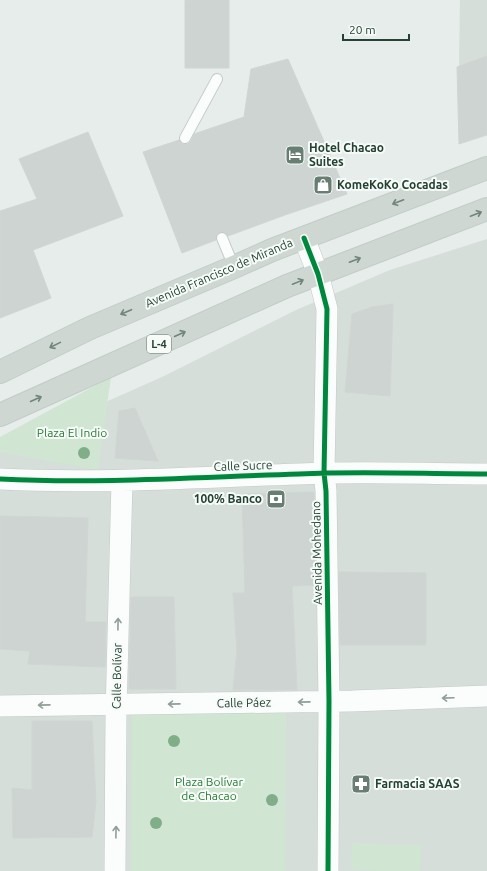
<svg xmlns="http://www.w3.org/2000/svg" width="487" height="871" font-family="Ubuntu,sans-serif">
  <rect width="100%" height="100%" fill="#e7edea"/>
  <path fill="#d5ded9" d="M 460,0 L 487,0 L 487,124 L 458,132 Z
    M 487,239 L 487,871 L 0,871 L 0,449 L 162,377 L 296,310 L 390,270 Z"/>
  <path fill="#d0e6d3" d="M 111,377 L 98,470 L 0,452 L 0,437 Z
    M 132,705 L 286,707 L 285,871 L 131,871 Z
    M 352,843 L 421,845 L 420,871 L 384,871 L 351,870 Z"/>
  <path fill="#ced4d1" stroke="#d0d6d2" d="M 185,0 L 229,0 L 229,68 L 185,68 Z
    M 487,56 L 487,135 L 459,144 L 457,67 Z
    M 288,59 L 347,194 L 285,215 L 228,236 L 226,233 L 220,232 L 217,234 L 216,238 L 216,240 L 182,253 L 143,152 L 179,140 L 182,144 L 188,144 L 191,141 L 194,134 L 244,117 L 251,69 Z
    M 88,132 L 123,216 L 33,250 L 51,298 L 0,318 L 0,211 L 37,199 L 19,159 Z
    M 393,304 L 390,396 L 345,392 L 352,314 L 372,307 Z
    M 135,408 L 158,461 L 115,458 L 119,411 Z
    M 314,492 L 315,585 L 292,586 L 297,690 L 233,690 L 237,650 L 233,593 L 245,593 L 242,494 Z
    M 0,516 L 88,518 L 85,622 L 106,622 L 105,667 L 28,664 L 30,651 L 0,649 Z
    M 339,572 L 426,573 L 426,645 L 340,645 Z
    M 131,597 L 174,597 L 176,689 L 129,689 Z
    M 32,721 L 92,721 L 96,801 L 92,837 L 13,838 L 12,788 L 32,790 Z"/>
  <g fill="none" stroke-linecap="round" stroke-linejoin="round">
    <g stroke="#c4cac7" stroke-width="12">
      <path id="service" d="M 185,138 L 217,79
        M 222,238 L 234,267"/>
    </g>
    <g stroke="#c4cac7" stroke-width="22">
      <path id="minor" d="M 304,238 L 318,274 L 327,309 L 324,473 L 326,491 L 329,701 L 328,871
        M 0,479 C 100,484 200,477 299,474 C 362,471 425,474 487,474
        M 0,706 L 352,701 L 487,696
        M 115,871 L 116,714 L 122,481"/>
    </g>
    <g stroke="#c2ccc7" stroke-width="24">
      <path id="primary" d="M 0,372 L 90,328 L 234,267 L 272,250 L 487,168
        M 0,415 L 287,286 L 487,209"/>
    </g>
    <use href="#service" stroke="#fbfcfc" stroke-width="10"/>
    <use href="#minor" stroke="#fbfcfc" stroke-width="21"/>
    <use href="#primary" stroke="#cfd7d3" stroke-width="22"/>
    <g stroke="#f6fbf8" stroke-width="8">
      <path id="cycleway" d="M 304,238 L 318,274 L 327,309 L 324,473 L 326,491 L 329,701 L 328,871
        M 0,479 C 100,484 200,477 299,474 C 362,471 425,474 487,474"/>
    </g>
    <use href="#cycleway" stroke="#00873e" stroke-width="5"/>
  </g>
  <g fill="#80ae89">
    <circle cx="84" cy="453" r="6"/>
    <circle cx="174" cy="741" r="6"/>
    <circle cx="272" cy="800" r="6"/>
    <circle cx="156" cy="823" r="6"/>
  </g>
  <defs><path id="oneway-shaft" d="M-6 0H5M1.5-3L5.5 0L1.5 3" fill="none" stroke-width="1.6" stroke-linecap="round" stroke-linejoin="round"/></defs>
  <g stroke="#70857b">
    <use href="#oneway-shaft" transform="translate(398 202) rotate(159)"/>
    <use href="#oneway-shaft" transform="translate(476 214) rotate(-21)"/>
    <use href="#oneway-shaft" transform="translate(355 260) rotate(-21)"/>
    <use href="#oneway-shaft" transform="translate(298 282) rotate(-22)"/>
    <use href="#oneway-shaft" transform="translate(126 312) rotate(157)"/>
    <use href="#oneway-shaft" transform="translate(180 334) rotate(-24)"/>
    <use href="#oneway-shaft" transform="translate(55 345) rotate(154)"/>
    <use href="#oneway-shaft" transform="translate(36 399) rotate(-24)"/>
  </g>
  <g stroke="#8f9f98">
    <use href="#oneway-shaft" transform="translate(118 624) rotate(-89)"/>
    <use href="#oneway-shaft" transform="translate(448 698) rotate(178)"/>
    <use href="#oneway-shaft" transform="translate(304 702) rotate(179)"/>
    <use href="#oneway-shaft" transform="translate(174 704) rotate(179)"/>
    <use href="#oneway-shaft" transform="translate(44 705) rotate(179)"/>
    <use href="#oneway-shaft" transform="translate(116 832) rotate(-89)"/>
  </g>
  <defs>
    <g id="hotel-square" transform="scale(1)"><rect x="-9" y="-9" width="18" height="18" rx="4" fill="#687e73" stroke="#f6fbf8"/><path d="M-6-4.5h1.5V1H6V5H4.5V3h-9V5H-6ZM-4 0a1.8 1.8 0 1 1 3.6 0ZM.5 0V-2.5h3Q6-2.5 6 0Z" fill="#fff"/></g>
    <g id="shop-square" transform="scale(1)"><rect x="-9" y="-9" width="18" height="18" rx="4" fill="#687e73" stroke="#f6fbf8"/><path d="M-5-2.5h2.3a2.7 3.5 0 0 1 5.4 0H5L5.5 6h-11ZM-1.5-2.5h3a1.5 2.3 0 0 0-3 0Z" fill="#fff"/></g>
    <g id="bank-square" transform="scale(1)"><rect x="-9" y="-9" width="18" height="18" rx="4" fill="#687e73" stroke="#f6fbf8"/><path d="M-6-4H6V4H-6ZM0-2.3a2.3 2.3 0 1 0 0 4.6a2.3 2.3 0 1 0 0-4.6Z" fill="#fff"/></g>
    <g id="pharmacy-square" transform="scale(1)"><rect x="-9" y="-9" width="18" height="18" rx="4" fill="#687e73" stroke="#f6fbf8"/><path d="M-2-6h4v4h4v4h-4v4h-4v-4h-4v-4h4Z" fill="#fff"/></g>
  </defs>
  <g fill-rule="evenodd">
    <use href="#hotel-square" x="295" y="155"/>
    <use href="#shop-square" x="323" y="185"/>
    <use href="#bank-square" x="276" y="499"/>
    <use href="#pharmacy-square" x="361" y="784"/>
  </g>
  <g text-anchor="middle" stroke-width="4" stroke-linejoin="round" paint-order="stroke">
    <rect fill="#f6fbf8" stroke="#627a6e" stroke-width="1" x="147" y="335" width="24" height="18" rx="3"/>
    <g font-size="11" font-weight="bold" fill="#234233">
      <text x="159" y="348">L-4</text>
    </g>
    <g font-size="12" font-weight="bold" fill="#234233" stroke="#f6fbf8" text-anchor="start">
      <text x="309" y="152">Hotel Chacao<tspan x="309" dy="14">Suites</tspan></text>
      <text x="337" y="189">KomeKoKo Cocadas</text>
      <text x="262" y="503" text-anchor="end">100% Banco</text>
      <text x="375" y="788">Farmacia SAAS</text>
    </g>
    <g font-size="12" fill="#234233" stroke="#f6fbf8">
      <text transform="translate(219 273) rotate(-23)" y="4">Avenida Francisco de Miranda</text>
      <text transform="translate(243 466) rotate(-2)" y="4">Calle Sucre</text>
      <text transform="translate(317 553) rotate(-91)" y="4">Avenida Mohedano</text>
      <text transform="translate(117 676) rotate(-89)" y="4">Calle Bolívar</text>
      <text transform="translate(244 703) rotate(-1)" y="4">Calle Páez</text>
    </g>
    <g font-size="12" fill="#2b7b39" stroke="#f6fbf8">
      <text x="72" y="437">Plaza El Indio</text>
      <text x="209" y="786">Plaza Bolívar<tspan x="209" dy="14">de Chacao</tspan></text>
    </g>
  </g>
  <path d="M343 34v6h66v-6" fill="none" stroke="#234233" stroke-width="2"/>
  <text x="349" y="34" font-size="12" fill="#234233" stroke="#f6fbf8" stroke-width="3" paint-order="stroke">20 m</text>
</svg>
